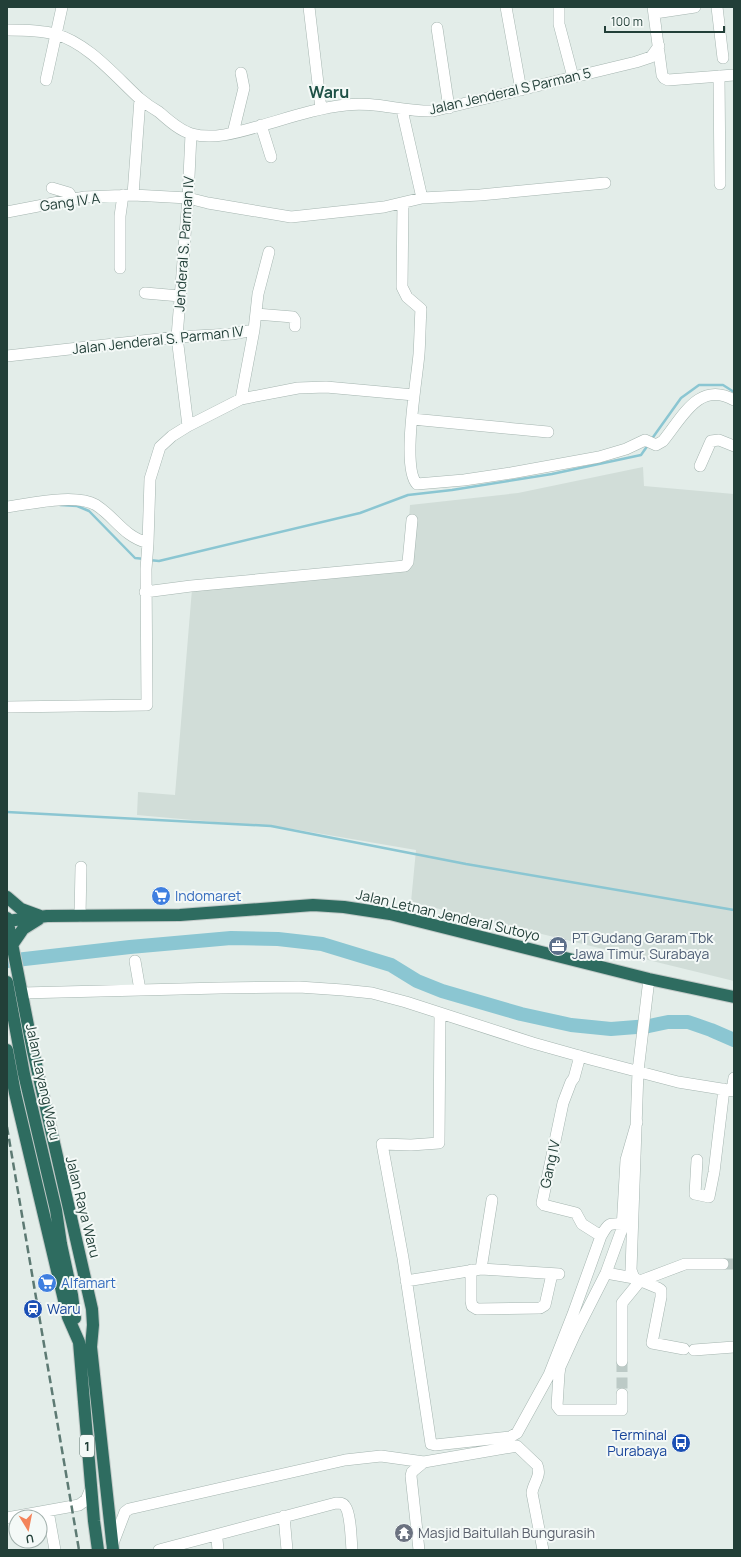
<svg xmlns="http://www.w3.org/2000/svg" width="741" height="1557" font-family="Manrope,sans-serif">
  <rect width="100%" height="100%" fill="#e3ede9"/>
  <path fill="#d1ddd8" d="M 643,467 L 644,486 L 734,494 L 734,981 L 411,902 L 416,850 L 293,829 L 137,815 L 138,792 L 175,795 L 192,589 L 406,568 L 410,505 L 518,493 Z"/>
  <g fill="none" stroke-linecap="round" stroke-linejoin="round">
    <path stroke="#8bc6d2" stroke-width="2.5" d="M 651,440 L 681,398 L 699,385 L 723,385 L 734,392
      M 60,505 L 77,506 L 89,511 L 135,558 L 145,559
      M 149,560 L 159,561 L 360,513 L 408,495 L 452,490 L 552,474 L 641,455 L 648,445
      M 7,812 L 271,826 L 466,864 L 734,910"/>
    <path stroke="#8bc6d2" stroke-width="14" d="M 7,961 L 130,947 L 231,938 L 278,939 L 322,944 L 391,965 L 417,981 L 442,991 L 521,1014 L 571,1025 L 611,1029 L 649,1026 L 668,1022 L 688,1022 L 711,1030 L 734,1040"/>
    <path stroke="#bccac6" stroke-width="11" stroke-dasharray="11 5.5" stroke-linecap="butt" d="M 723,1264 L 734,1264
      M 622,1361 L 622,1394"/>
    <g stroke="#a5b5b0" stroke-width="12">
      <path id="minor" d="M 309,7 L 321,109
        M 506,7 L 521,90
        M 559,7 L 559,24 L 573,77
        M 653,7 L 662,75 L 664,78 L 668,80 L 734,75
        M 717,7 L 723,58
        M 655,13 L 695,7
        M 437,28 L 449,108
        M 7,30 C 23,30 40,30 55,34 C 88,43 115,76 139,98 C 145,103 152,108 159,112 C 168,120 180,131 192,134 C 214,140 239,132 260,126 C 288,118 317,108 346,105 C 373,101 405,112 433,111 L 636,62 L 651,57 L 659,46
        M 719,76 L 720,184
        M 46,80 L 62,7
        M 402,110 L 422,198
        M 261,125 L 271,157
        M 233,133 L 244,88 L 241,73
        M 52,188 L 69,193 L 73,199
        M 133,195 L 140,99
        M 403,203 L 402,287 L 407,297 L 421,309 C 420,324 420,339 419,354 C 417,379 401,468 417,484 L 464,480 L 511,473 L 599,457 L 626,449 L 645,440 L 656,445 L 663,441 C 682,418 699,380 734,400
        M 7,212 L 85,197 L 133,195 L 188,198 L 208,203 L 291,217 L 384,207 L 422,198 L 480,195 L 605,183
        M 120,268 L 120,216 L 123,195
        M 145,293 L 180,296
        M 256,314 L 293,317 L 295,320 L 295,326
        M 7,356 L 177,337 L 232,334 L 254,330 L 258,294 L 269,252
        M 241,399 L 254,330
        M 412,419 L 548,432
        M 188,426 L 177,337 L 188,198 L 191,134
        M 700,466 L 711,441 L 719,440 L 734,446
        M 7,507 C 30,504 75,493 96,505 C 116,518 123,536 148,543
        M 145,592 L 191,586 L 405,566 L 408,562 L 412,520
        M 7,707 L 147,705 L 146,569 L 148,543 L 150,479 L 160,447 L 172,436 L 188,426 L 241,399 L 298,388 L 326,387 L 414,395
        M 80,916 L 81,867
        M 135,961 L 140,990
        M 22,993 L 220,988 L 299,987 L 343,990 L 372,993 L 406,1002 L 533,1043 L 590,1059 L 678,1082 L 734,1091
        M 440,1014 L 439,1143 L 411,1145 L 382,1144 L 403,1258 L 431,1444 L 435,1445 L 510,1437 L 517,1433 L 549,1375 L 573,1314 L 601,1236 C 608,1224 608,1223 622,1224
        M 580,1056 L 574,1078 L 571,1082 L 563,1103 L 542,1203 L 544,1205 L 576,1213 L 582,1224 L 601,1236
        M 732,1090 L 734,1078
        M 697,1160 L 695,1194 L 709,1197 L 714,1172 L 724,1089
        M 481,1269 L 492,1200
        M 471,1270 L 471,1301 L 472,1306 L 477,1309 L 540,1308 L 545,1305 L 552,1274
        M 606,1273 L 634,1278 L 658,1288 L 661,1290 L 661,1297 L 652,1343 L 684,1349
        M 634,1278 L 631,1270 L 638,1071 L 649,979
        M 406,1281 L 481,1269 L 559,1274
        M 694,1350 L 734,1347
        M 622,1361 L 622,1303 L 640,1281 L 685,1264 L 723,1264
        M 622,1394 L 622,1410 L 560,1410 L 557,1406 L 559,1374 L 560,1367 L 575,1334 L 606,1273 L 622,1229 L 626,1160 L 637,1122
        M 48,1511 L 55,1550
        M 284,1516 L 287,1550
        M 7,1518 L 79,1505 L 86,1500 L 91,1488
        M 217,1539 L 218,1550
        M 112,1546 L 125,1512 L 129,1509 L 345,1460 L 381,1456 L 424,1462 L 517,1446 L 537,1465 C 542,1476 533,1483 532,1493 L 543,1550
        M 159,1550 L 336,1503 C 340,1503 343,1503 345,1506 C 351,1514 351,1540 352,1550
        M 419,1550 L 411,1476 L 412,1472 L 424,1462"/>
    </g>
    <g stroke="#c1c9c7" stroke-width="14">
      <path id="highway" d="M 7,897 L 21,909 L 40,916
        M 7,918 L 33,1051 L 92,1309 L 93,1325 L 91,1347 L 113,1550
        M 7,921 L 47,916 L 180,915 L 313,905 L 344,907 L 390,914 L 649,979 L 734,997
        M 12,945 L 23,929 L 39,919
        M 7,982 L 24,1074 L 56,1210 L 61,1244 L 72,1295 L 75,1318
        M 7,1050 L 15,1093 L 68,1317 L 79,1342 L 94,1521 L 98,1550"/>
    </g>
    <use href="#minor" stroke="#fff" stroke-width="11"/>
    <use href="#highway" stroke="#2e6c60" stroke-width="12"/>
    <path stroke="#5d7a73" stroke-width="2.5" stroke-dasharray="8 4" stroke-linecap="butt" d="M 7,1127 L 79,1550"/>
  </g>
  <defs>
    <g id="supermarket-disc" transform="scale(1)"><circle r="9.5" fill="#3f7fe0" stroke="#f4f9f7"/><path d="M-6-5.5h2.5l.6 2H6L4.5 2H-2.5L-4.4-4H-6ZM-1.5 3.2a1.3 1.3 0 1 0 .1 0ZM3 3.2a1.3 1.3 0 1 0 .1 0Z" fill="#fff"/></g>
    <g id="office-disc" transform="scale(1)"><circle r="9.5" fill="#5c6f8a" stroke="#f4f9f7"/><path d="M-6-3h4V-5.5h4V-3h4V5H-6ZM-1-4.5V-3h2v-1.5ZM-6 0V1H6V0Z" fill="#fff"/></g>
    <g id="station-disc" transform="scale(1)"><circle r="9.5" fill="#1a4fb4" stroke="#f4f9f7"/><path d="M-3-6H3Q5-6 5-4V2Q5 4 3 4L4.5 6H3L1.5 4h-3L-3 6H-4.5L-3 4Q-5 4-5 2V-4Q-5-6-3-6ZM-3.5-4v3h7v-3ZM-3.5 1v1.5H-2V1ZM2 1v1.5H3.5V1Z" fill="#fff"/></g>
    <g id="bus-disc" transform="scale(1)"><circle r="9.5" fill="#1a4fb4" stroke="#f4f9f7"/><path d="M-5-6H5V4H4V6H2V4H-2V6H-4V4H-5ZM-3.5-4V0h7V-4ZM-3.5 1.2v1.5H-2V1.2ZM2 1.2v1.5H3.5V1.2Z" fill="#fff"/></g>
    <g id="temple-disc" transform="scale(1)"><circle r="9.5" fill="#6b7280" stroke="#f4f9f7"/><path d="M0-6L5-2H3V0L6.5 2.5H4V6H1.5V3h-3V6H-4V2.5H-6.5L-3 0V-2H-5Z" fill="#fff"/></g>
  </defs>
  <g fill-rule="evenodd">
    <use href="#supermarket-disc" x="161" y="896"/>
    <use href="#office-disc" x="558" y="946"/>
    <use href="#supermarket-disc" x="47" y="1283"/>
    <use href="#station-disc" x="33" y="1309"/>
    <use href="#bus-disc" x="681" y="1443"/>
    <use href="#temple-disc" x="404" y="1533"/>
  </g>
  <g text-anchor="middle" stroke-width="4" stroke-linejoin="round" paint-order="stroke">
    <rect fill="#f4f9f7" stroke="#617771" stroke-width="1" x="80" y="1435" width="14" height="22" rx="3"/>
    <g font-size="13" font-weight="bold" fill="#223f38">
      <text x="87" y="1451">1</text>
    </g>
    <g font-size="14" fill="#223f38" stroke="#f4f9f7">
      <text transform="translate(510 91) rotate(-13)" y="5">Jalan Jenderal S Parman 5</text>
      <text transform="translate(70 202) rotate(-8)" y="5">Gang IV A</text>
      <text transform="translate(184 244) rotate(-86)" y="5">Jenderal S. Parman IV</text>
      <text transform="translate(158 340) rotate(-6)" y="5">Jalan Jenderal S. Parman IV</text>
      <text transform="translate(448 915) rotate(13)" y="5">Jalan Letnan Jenderal Sutoyo</text>
      <text transform="translate(43 1082) rotate(78)" y="5">Jalan Layang Waru</text>
      <text transform="translate(550 1164) rotate(-78)" y="5">Gang IV</text>
      <text transform="translate(83 1207) rotate(76)" y="5">Jalan Raya Waru</text>
    </g>
    <g font-size="14" fill="#366cbe" stroke="#f4f9f7" text-anchor="start">
      <text x="175" y="901">Indomaret</text>
      <text x="61" y="1288">Alfamart</text>
    </g>
    <g font-size="14" fill="#4e5e75" stroke="#f4f9f7" text-anchor="start">
      <text x="572" y="943">PT Gudang Garam Tbk<tspan x="572" dy="16">Jawa Timur, Surabaya</tspan></text>
    </g>
    <g font-size="14" fill="#164399" stroke="#f4f9f7" text-anchor="start">
      <text x="47" y="1314">Waru</text>
      <text x="667" y="1440" text-anchor="end">Terminal<tspan x="667" dy="16">Purabaya</tspan></text>
    </g>
    <g font-size="14" fill="#5b616d" stroke="#f4f9f7" text-anchor="start">
      <text x="418" y="1538">Masjid Baitullah Bungurasih</text>
    </g>
    <g font-size="16" font-weight="bold" fill="#1e5146" stroke="#f4f9f7">
      <text x="329" y="98">Waru</text>
    </g>
  </g>
  <rect width="741" height="1557" fill="none" stroke="#223f38" stroke-width="16"/>
  <g transform="translate(28 1529) rotate(170)"><circle r="19" fill="#f4f9f7" stroke="#a0afab"/>
  <path d="M0-3L7 15L0 10L-7 15Z" fill="#f3845b"/>
  <text y="-6" font-size="11" font-weight="bold" text-anchor="middle" fill="#223f38">U</text>
  </g>
  <path d="M605 26v6h119v-6" fill="none" stroke="#223f38" stroke-width="2"/>
  <text x="611" y="26" font-size="12" fill="#223f38" stroke="#f4f9f7" stroke-width="3" paint-order="stroke">100 m</text>
</svg>
